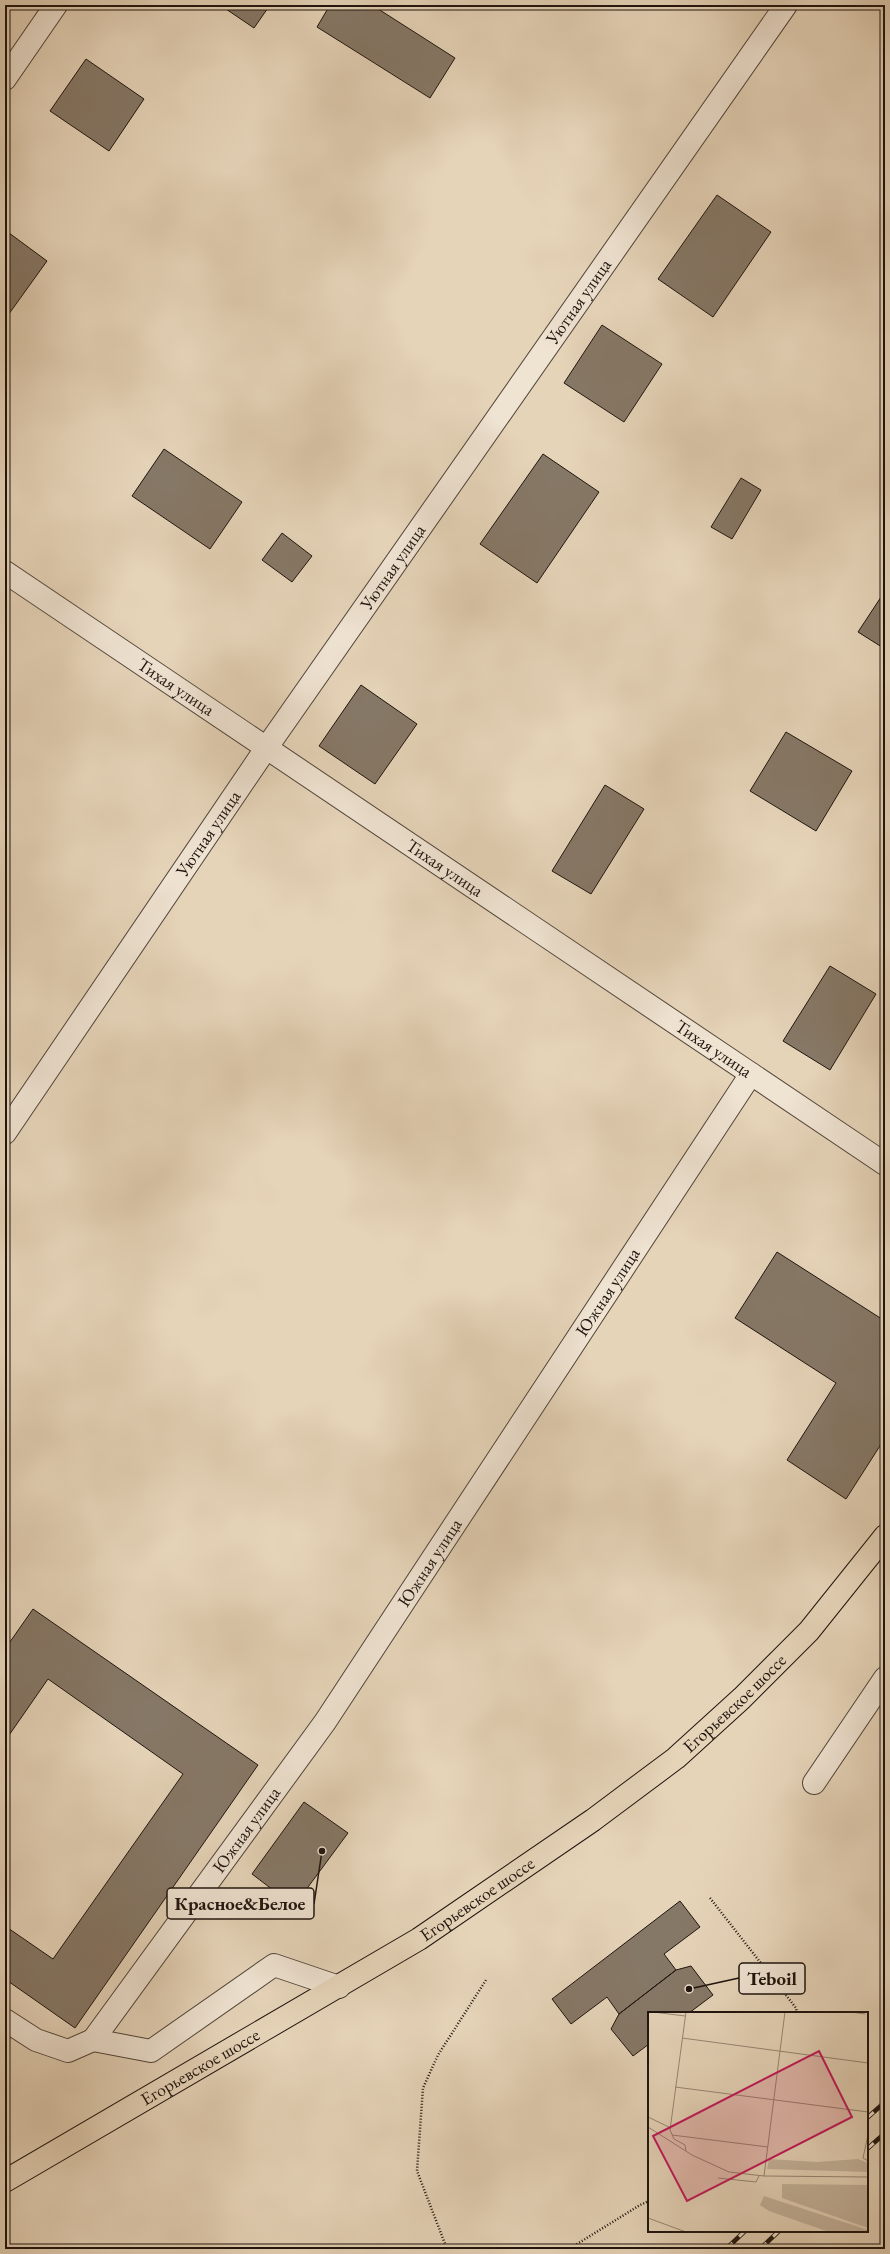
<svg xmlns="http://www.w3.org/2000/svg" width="890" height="2254" font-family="'EB Garamond',serif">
  <rect width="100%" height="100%" fill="#e6d4b9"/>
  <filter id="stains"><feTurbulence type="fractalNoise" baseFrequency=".005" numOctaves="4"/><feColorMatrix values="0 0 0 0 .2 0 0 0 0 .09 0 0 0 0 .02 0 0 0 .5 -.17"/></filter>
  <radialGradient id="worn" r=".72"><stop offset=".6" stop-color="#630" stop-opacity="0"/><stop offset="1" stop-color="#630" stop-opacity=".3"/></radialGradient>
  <path fill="#867867" stroke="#1e140e" d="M 220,5 L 270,5 L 254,28 Z
    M 330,5 L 372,5 L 455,58 L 430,98 L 317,27 Z
    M 86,59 L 144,99 L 109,151 L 50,111 Z
    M 717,195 L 771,232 L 713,317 L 658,279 Z
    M 5,230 L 47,261 L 6,318 L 5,317 Z
    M 602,325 L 662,364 L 624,422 L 564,383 Z
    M 164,449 L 242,502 L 210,549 L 132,496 Z
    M 543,454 L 599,492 L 537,583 L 480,544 Z
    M 741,478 L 761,490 L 732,539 L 711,527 Z
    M 282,533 L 312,556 L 292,582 L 262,560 Z
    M 885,591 L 885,649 L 858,632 Z
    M 361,685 L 417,724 L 375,784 L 319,746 Z
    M 786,732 L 852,771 L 816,831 L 750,791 Z
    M 605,785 L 644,809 L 591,894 L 552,871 Z
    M 830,966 L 876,994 L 830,1070 L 783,1041 Z
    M 777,1252 L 885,1321 L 885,1438 L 846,1499 L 787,1460 L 836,1383 L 735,1318 Z
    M 33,1609 L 258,1765 L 75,2028 L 5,1979 L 5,1926 L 53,1959 L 183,1774 L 48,1679 L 5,1741 L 5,1649 Z
    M 304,1802 L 348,1833 L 294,1906 L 252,1874 Z
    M 680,1901 L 700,1927 L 664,1954 L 676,1970 L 619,2014 L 607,1997 L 571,2024 L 552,1999 Z
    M 691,1966 L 713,1995 L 689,2013 L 649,2013 L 649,2044 L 633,2056 L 611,2029 L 619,2014 L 676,1970 Z"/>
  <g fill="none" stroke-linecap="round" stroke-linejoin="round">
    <g stroke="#504439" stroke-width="24">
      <g id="minor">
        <path d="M 5,79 L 56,5"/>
        <path id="s1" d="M 5,572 L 885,1164"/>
        <path id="s2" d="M 5,1133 L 267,747 L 786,5"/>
        <path d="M 814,1783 L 885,1678"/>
        <path d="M 5,2020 L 36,2040 L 68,2051 L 93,2040"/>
        <path id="s3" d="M 93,2040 L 325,1722 L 751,1074"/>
        <path d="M 93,2040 L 151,2051 L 274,1965 L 339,1987"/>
      </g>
    </g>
    <g stroke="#1e140e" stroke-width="24">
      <g id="major">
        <path id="s4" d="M 5,2181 L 419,1939 L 593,1820 L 676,1758 L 742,1698 L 809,1631 L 885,1536"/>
      </g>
    </g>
    <path stroke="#1e140e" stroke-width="2.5" stroke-dasharray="1 2" stroke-linecap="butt" d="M 710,1898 L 796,2008 L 797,2013
      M 447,2249 L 417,2171 L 423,2088 L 438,2055 L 486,1980
      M 569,2249 L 640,2205 L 649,2201"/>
    <use href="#minor" stroke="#efe3d2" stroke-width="22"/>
    <use href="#major" stroke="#e6d4b9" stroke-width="22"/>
    <g stroke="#1e140e" stroke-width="4.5">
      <path id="rail" d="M 867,2118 L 885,2102
        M 867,2149 L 885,2133
        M 726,2249 L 745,2231
        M 760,2249 L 779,2231"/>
    </g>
    <use href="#rail" stroke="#efe3d2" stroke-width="3" stroke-dasharray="9" stroke-linecap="butt"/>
  </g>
  <g text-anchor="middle" stroke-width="3.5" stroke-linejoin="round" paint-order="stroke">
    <g font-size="18" fill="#1e140e" stroke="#efe3d2">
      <text dy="6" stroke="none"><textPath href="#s2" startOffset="1010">Уютная улица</textPath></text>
      <text dy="6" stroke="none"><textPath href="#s2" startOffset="686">Уютная улица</textPath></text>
      <text dy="6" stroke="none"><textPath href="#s1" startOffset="206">Тихая улица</textPath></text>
      <text dy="6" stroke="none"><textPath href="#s2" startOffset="362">Уютная улица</textPath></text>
      <text dy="6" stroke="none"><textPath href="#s1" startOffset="530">Тихая улица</textPath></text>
      <text dy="6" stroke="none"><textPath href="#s1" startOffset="854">Тихая улица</textPath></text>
      <text dy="6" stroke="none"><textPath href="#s3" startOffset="908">Южная улица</textPath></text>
      <text dy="6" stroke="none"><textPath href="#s3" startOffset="584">Южная улица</textPath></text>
      <text dy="6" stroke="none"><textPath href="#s4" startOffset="874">Егорьевское шоссе</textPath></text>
      <text dy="6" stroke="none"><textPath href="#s3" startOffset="260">Южная улица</textPath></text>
      <text dy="6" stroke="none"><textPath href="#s4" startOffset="550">Егорьевское шоссе</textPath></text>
      <text dy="6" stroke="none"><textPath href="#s4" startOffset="226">Егорьевское шоссе</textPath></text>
    </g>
  </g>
  <g transform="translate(648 2012)">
    <rect width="220" height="220" fill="#e6d4b9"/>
    <path d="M 121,147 L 169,150 L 210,147 L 220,151 L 220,160 L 119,157 ZM 134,172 L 220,173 L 220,216 L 134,186 ZM 116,184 L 220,218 L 220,220 L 181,220 L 121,199 L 112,193 Z" fill="#c4b39c"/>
    <path fill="none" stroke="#968775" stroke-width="1" d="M 5,0 L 37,4M 203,0 L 217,2M 34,26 L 220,51M 27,75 L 220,100M 0,105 L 23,116M 0,115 L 44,143 L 81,160 L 116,164 L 220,165M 24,123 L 120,135M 220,123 L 215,146 L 220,149M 38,139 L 37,133 L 26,127 L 22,118 L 38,0M 116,164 L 137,0M 70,166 L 108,170 L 111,164M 0,206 L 38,220"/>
    <path fill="#c2185b" fill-opacity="0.15" stroke="#c2185b" stroke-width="2" d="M 171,39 L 204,105 L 39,189 L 5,124 Z"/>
    <rect width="220" height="220" fill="none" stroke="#1e140e" stroke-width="2"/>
  </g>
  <path fill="none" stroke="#1e140e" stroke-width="1.5" d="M322 1851L314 1904M689 1989L739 1978"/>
  <g fill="#1e140e" stroke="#efe3d2" stroke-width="1.5">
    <circle cx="322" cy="1851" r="4"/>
    <circle cx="689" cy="1989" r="4"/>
  </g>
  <g fill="#efe3d2" stroke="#1e140e" stroke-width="1.5">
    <rect x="167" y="1888" width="147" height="31" rx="4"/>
    <rect x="739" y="1963" width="66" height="31" rx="4"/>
  </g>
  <g font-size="19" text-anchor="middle" font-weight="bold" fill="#1e140e">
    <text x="240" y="1910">Красное&amp;Белое</text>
    <text x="772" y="1985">Teboil</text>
  </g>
  <rect width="890" height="2254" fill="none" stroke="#e6d4b9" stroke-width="20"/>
  <rect x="6" y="6" width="878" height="2242" fill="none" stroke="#1e140e" stroke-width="2"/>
  <rect x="10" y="10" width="870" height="2234" fill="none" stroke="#1e140e"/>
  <rect width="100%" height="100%" filter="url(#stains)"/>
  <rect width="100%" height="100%" fill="url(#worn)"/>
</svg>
